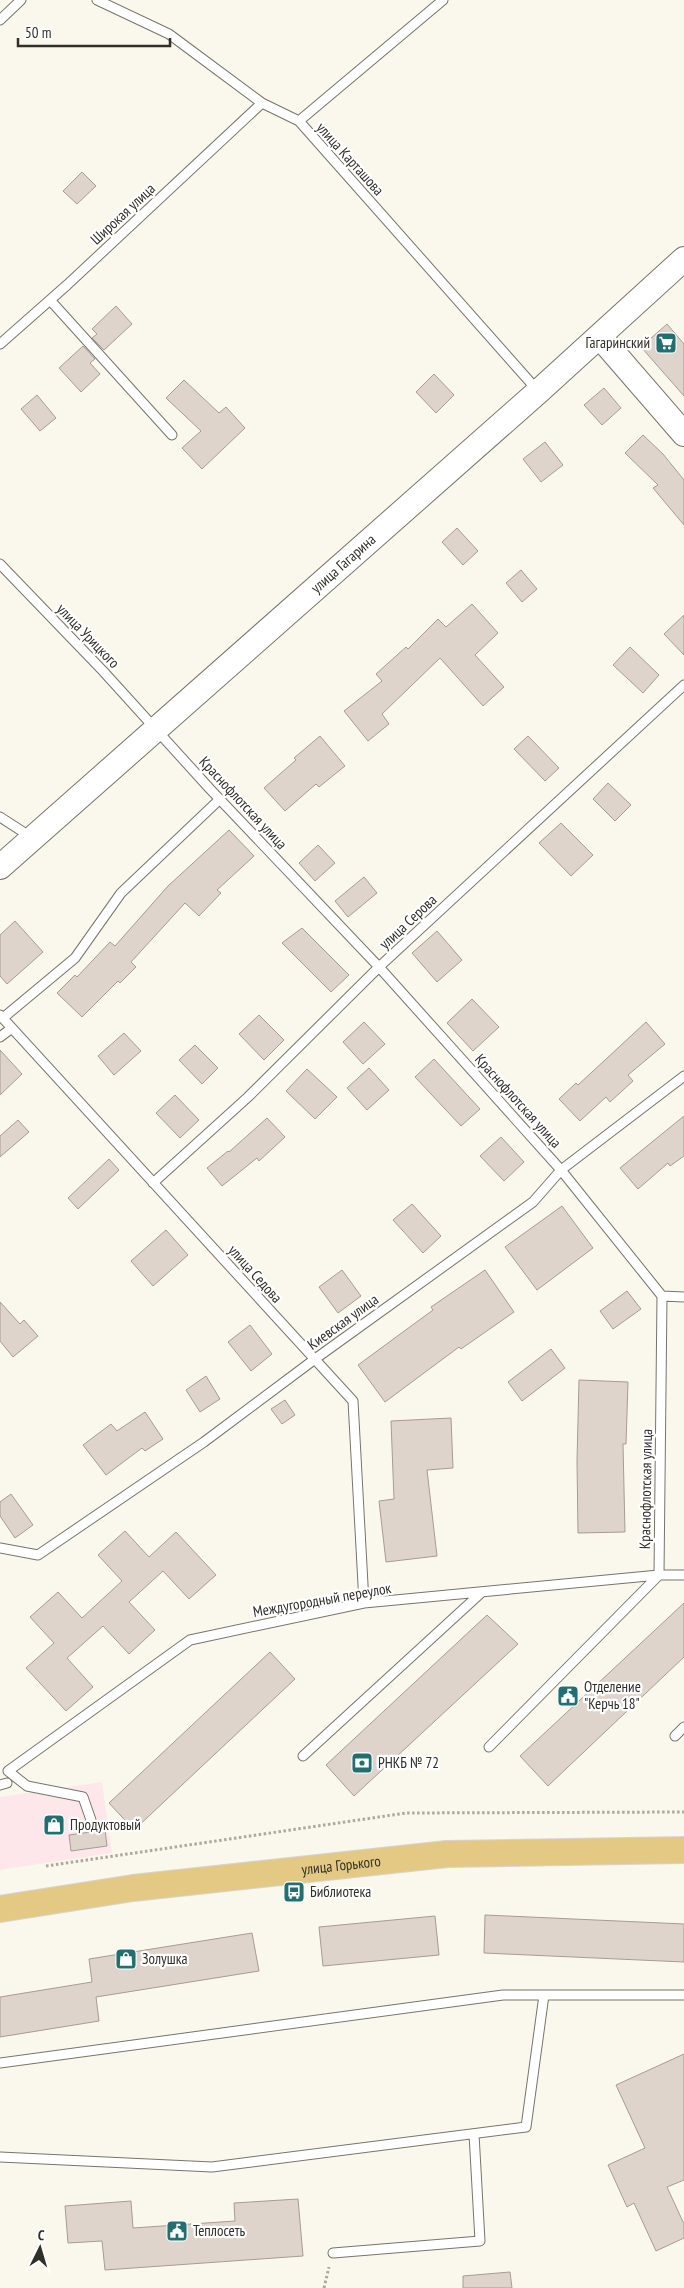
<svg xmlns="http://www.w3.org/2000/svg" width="684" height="2288" font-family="'PT Sans Narrow',sans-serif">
  <rect width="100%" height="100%" fill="#faf8ec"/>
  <path fill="#fde7eb" d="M 102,1782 L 112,1853 L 0,1870 L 0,1797 Z"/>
  <path fill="#dfd4cc" stroke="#a69c94" d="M 82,172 L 96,186 L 77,204 L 63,191 Z
    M 116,306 L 132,324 L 104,350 L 92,338 L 97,334 L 92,329 Z
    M 667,324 L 684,344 L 684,396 L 641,347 Z
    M 83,346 L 95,359 L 90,363 L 100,374 L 81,392 L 59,368 Z
    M 434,374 L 454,395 L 436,413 L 416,392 Z
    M 184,380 L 219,413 L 226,407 L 245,428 L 202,469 L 182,448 L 201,431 L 166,398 Z
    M 604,388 L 621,408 L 602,425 L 584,405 Z
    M 37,395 L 56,418 L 40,431 L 21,409 Z
    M 643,435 L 663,454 L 684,480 L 684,525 L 653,488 L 658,485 L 625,453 Z
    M 545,442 L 563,465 L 541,482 L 523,459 Z
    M 457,528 L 478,551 L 463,565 L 442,542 Z
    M 521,570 L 537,589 L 522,602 L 506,583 Z
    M 472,604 L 498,633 L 475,655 L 504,687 L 483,706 L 440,658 L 382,714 L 389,724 L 368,741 L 344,711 L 382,681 L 376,674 L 406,647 L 408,649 L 438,619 L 446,627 Z
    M 684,615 L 684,655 L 664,634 Z
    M 630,647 L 659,675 L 643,693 L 613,665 Z
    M 320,736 L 345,766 L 319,787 L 316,784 L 285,811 L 264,788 L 296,760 L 294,758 Z
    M 528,736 L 559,768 L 545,781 L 514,749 Z
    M 608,783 L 631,805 L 615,821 L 593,799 Z
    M 561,823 L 593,855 L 571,876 L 539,843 Z
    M 229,830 L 254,856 L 217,890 L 221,893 L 199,916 L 185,903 L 131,962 L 136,967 L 120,983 L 118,981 L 82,1017 L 57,993 L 75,975 L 77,977 L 110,942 L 115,946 L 168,886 Z
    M 318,845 L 335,863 L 315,881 L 299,863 Z
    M 364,877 L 377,893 L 348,917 L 335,901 Z
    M 15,921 L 43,952 L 7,984 L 0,976 L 0,935 Z
    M 302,928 L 349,975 L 331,992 L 282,943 Z
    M 437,931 L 462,960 L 437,982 L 412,953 Z
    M 472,999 L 499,1027 L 473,1051 L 447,1023 Z
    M 259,1015 L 284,1040 L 264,1060 L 239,1034 Z
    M 364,1022 L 385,1044 L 363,1064 L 343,1042 Z
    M 646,1022 L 665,1044 L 628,1075 L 633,1081 L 610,1102 L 606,1097 L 580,1121 L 559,1099 L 576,1083 L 578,1085 Z
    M 124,1033 L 141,1051 L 114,1075 L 98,1056 Z
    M 195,1045 L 218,1068 L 202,1084 L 179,1060 Z
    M 0,1050 L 22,1074 L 0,1095 Z
    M 434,1059 L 480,1109 L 461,1126 L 415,1077 Z
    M 369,1068 L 389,1090 L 367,1110 L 347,1088 Z
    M 307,1069 L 337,1097 L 315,1119 L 286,1091 Z
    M 175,1095 L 199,1120 L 180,1138 L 156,1113 Z
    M 684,1116 L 684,1156 L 670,1166 L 668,1163 L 638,1189 L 620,1168 Z
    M 267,1118 L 285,1137 L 259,1161 L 257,1158 L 222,1186 L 207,1168 L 228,1151 L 229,1152 Z
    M 18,1120 L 29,1132 L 0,1157 L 0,1136 Z
    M 501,1137 L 524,1162 L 504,1181 L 480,1156 Z
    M 109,1159 L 119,1170 L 78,1209 L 68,1198 Z
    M 412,1204 L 441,1236 L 423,1253 L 393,1220 Z
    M 562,1206 L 593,1248 L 537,1290 L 505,1247 Z
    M 166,1230 L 188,1255 L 153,1286 L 131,1261 Z
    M 342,1270 L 361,1296 L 338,1313 L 319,1287 Z
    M 485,1270 L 514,1312 L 461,1349 L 459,1347 L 385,1402 L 358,1365 L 433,1310 L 431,1307 Z
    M 627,1291 L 641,1309 L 613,1329 L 600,1311 Z
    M 0,1302 L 20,1324 L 24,1320 L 38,1336 L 13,1357 L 0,1341 Z
    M 250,1325 L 272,1354 L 251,1371 L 228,1342 Z
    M 551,1349 L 565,1368 L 522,1401 L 508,1382 Z
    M 206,1376 L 220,1399 L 200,1412 L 186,1390 Z
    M 579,1380 L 628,1382 L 626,1444 L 623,1444 L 625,1532 L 578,1533 L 577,1461 Z
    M 285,1400 L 295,1415 L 282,1424 L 271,1409 Z
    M 145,1412 L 163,1439 L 145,1451 L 142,1448 L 106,1475 L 83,1445 L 111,1424 L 117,1431 Z
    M 451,1418 L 453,1468 L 427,1470 L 437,1556 L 386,1562 L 379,1501 L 394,1499 L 391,1421 Z
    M 11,1494 L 33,1525 L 15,1538 L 0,1516 L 0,1502 Z
    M 125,1531 L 149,1557 L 176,1532 L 216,1575 L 189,1599 L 163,1571 L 129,1602 L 155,1630 L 129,1654 L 103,1626 L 67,1658 L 93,1687 L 66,1711 L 26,1668 L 54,1643 L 30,1617 L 58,1592 L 82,1618 L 122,1581 L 98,1555 Z
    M 684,1603 L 684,1657 L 548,1786 L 520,1756 Z
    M 487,1615 L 518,1644 L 354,1796 L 326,1765 Z
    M 270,1652 L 295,1679 L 134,1830 L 109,1803 Z
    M 105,1830 L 107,1846 L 71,1851 L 69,1835 Z
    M 485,1915 L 684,1924 L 684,1962 L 484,1953 Z
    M 435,1916 L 439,1955 L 323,1966 L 319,1927 Z
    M 252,1933 L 259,1971 L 96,1997 L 99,2021 L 0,2037 L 0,1997 L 92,1982 L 89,1959 Z
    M 684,2054 L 684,2180 L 667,2187 L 684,2224 L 684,2238 L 656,2251 L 634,2203 L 627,2207 L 608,2165 L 645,2148 L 616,2085 Z
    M 298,2199 L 303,2256 L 105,2270 L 102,2241 L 68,2243 L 65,2206 L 131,2201 L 133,2228 L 235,2221 L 234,2203 Z
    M 510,2272 L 512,2288 L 463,2288 L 463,2276 Z"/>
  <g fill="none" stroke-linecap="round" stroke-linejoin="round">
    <g stroke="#77756b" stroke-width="11">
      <path id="service" d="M 97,0 L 169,34 L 262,103 L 299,121 L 538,391
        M 0,20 L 21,0
        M 299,121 L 443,0
        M 50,300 L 172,435
        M 0,344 L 67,285 L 262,103
        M 0,564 L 103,671 L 210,789 L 379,967 L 561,1170 L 662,1296 L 659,1575 L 489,1747
        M 0,817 L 31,837
        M 0,1015 L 353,1401 L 364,1603
        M 3,1018 L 75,958 L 121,893 L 220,799
        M 0,1037 L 12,1028
        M 153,1183 L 248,1097 L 379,967 L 684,685
        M 662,1296 L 684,1297
        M 0,1548 L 38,1555 L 204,1442 L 315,1359 L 533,1202 L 561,1170 L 684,1076
        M 675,1736 L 684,1727
        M 303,1756 L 482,1592
        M 0,1785 L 7,1783
        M 91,1820 L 83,1797 L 27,1786 L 8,1771 L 190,1640 L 364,1603 L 659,1575 L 684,1575
        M 0,2063 L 503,1995 L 684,1995
        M 0,2157 L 212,2167 L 526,2127 L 544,1995
        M 333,2253 L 480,2241 L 474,2134"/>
    </g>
    <g stroke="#77756b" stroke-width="26">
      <g id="secondary">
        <path d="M 600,337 L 684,434"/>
        <path id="s1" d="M 0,867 L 539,391 L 684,259"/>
      </g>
    </g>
    <g stroke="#d6d5d4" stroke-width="28">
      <g id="primary">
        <path id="s2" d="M 0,1909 L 133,1888 L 447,1854 L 684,1850"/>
      </g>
    </g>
    <path stroke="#aba9a0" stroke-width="3" stroke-dasharray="2.5 2.5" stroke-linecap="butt" d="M 46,1866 L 406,1813 L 684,1812
      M 324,2288 L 329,2267"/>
    <use href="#service" stroke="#fff" stroke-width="9"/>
    <use href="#secondary" stroke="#fff" stroke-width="24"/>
    <use href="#primary" stroke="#e4c984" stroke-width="26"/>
  </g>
  <defs>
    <g id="supermarket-square" transform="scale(1.125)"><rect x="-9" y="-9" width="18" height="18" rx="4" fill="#236e6e" stroke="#fff"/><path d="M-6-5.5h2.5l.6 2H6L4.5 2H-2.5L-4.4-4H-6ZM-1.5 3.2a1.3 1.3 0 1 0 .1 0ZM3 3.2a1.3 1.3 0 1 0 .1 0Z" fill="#fff"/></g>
    <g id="civic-square" transform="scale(1.125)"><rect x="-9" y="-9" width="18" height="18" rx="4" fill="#236e6e" stroke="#fff"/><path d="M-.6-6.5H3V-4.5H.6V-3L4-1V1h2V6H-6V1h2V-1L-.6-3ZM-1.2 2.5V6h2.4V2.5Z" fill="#fff"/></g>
    <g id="bank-square" transform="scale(1.125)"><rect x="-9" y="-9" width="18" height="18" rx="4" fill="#236e6e" stroke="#fff"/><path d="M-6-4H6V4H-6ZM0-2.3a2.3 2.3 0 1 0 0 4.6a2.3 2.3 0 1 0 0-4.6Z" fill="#fff"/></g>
    <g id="shop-square" transform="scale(1.125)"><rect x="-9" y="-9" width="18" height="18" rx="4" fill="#236e6e" stroke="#fff"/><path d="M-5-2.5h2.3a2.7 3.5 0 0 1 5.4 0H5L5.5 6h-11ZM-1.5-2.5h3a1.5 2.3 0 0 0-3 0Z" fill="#fff"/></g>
    <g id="bus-square" transform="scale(1.125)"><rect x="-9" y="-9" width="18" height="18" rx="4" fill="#236e6e" stroke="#fff"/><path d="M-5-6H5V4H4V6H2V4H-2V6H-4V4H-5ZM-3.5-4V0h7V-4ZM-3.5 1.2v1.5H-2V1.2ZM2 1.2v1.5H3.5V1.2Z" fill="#fff"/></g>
  </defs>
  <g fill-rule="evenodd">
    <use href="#supermarket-square" x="666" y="343"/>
    <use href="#civic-square" x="568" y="1696"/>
    <use href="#bank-square" x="362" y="1763"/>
    <use href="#shop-square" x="54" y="1825"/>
    <use href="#bus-square" x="294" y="1892"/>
    <use href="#shop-square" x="126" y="1959"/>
    <use href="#civic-square" x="177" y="2231"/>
  </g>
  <g text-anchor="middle" stroke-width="4.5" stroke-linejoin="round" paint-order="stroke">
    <g font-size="15" fill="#302f2a" stroke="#fff">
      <text transform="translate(350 159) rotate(48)" y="5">улица Карташова</text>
      <text transform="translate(123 214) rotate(-43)" y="5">Широкая улица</text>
      <text dy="5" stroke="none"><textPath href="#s1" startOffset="458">улица Гагарина</textPath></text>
      <text transform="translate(88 636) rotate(46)" y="5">улица Урицкого</text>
      <text transform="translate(243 803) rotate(47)" y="5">Краснофлотская улица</text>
      <text transform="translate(408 922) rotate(-43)" y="5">улица Серова</text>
      <text transform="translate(518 1101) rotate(48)" y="5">Краснофлотская улица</text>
      <text transform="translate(255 1274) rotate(48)" y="5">улица Седова</text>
      <text transform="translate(343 1322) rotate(-36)" y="5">Киевская улица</text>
      <text transform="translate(646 1489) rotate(-89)" y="5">Краснофлотская улица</text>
      <text transform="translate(322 1600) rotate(-10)" y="5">Междугородный переулок</text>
      <text dy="5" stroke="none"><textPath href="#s2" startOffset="344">улица Горького</textPath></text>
    </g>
    <g font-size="15" fill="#302f2a" stroke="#fff" text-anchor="start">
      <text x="650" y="348" text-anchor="end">Гагаринский</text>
      <text x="584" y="1692">Отделение<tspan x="584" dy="17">"Керчь 18"</tspan></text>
      <text x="378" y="1768">РНКБ № 72</text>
      <text x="70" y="1830">Продуктовый</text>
      <text x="310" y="1897">Библиотека</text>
      <text x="142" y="1964">Золушка</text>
      <text x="193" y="2236">Теплосеть</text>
    </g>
  </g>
  <g transform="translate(40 2248) rotate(5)" stroke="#ffffff" stroke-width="4" paint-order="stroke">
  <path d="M0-4L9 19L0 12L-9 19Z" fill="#302f2a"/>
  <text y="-8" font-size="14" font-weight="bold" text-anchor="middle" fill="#302f2a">С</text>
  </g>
  <path d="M18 38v8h152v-8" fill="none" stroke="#302f2a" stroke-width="2.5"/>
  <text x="25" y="38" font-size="15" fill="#302f2a" stroke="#ffffff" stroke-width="4" paint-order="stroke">50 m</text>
</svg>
